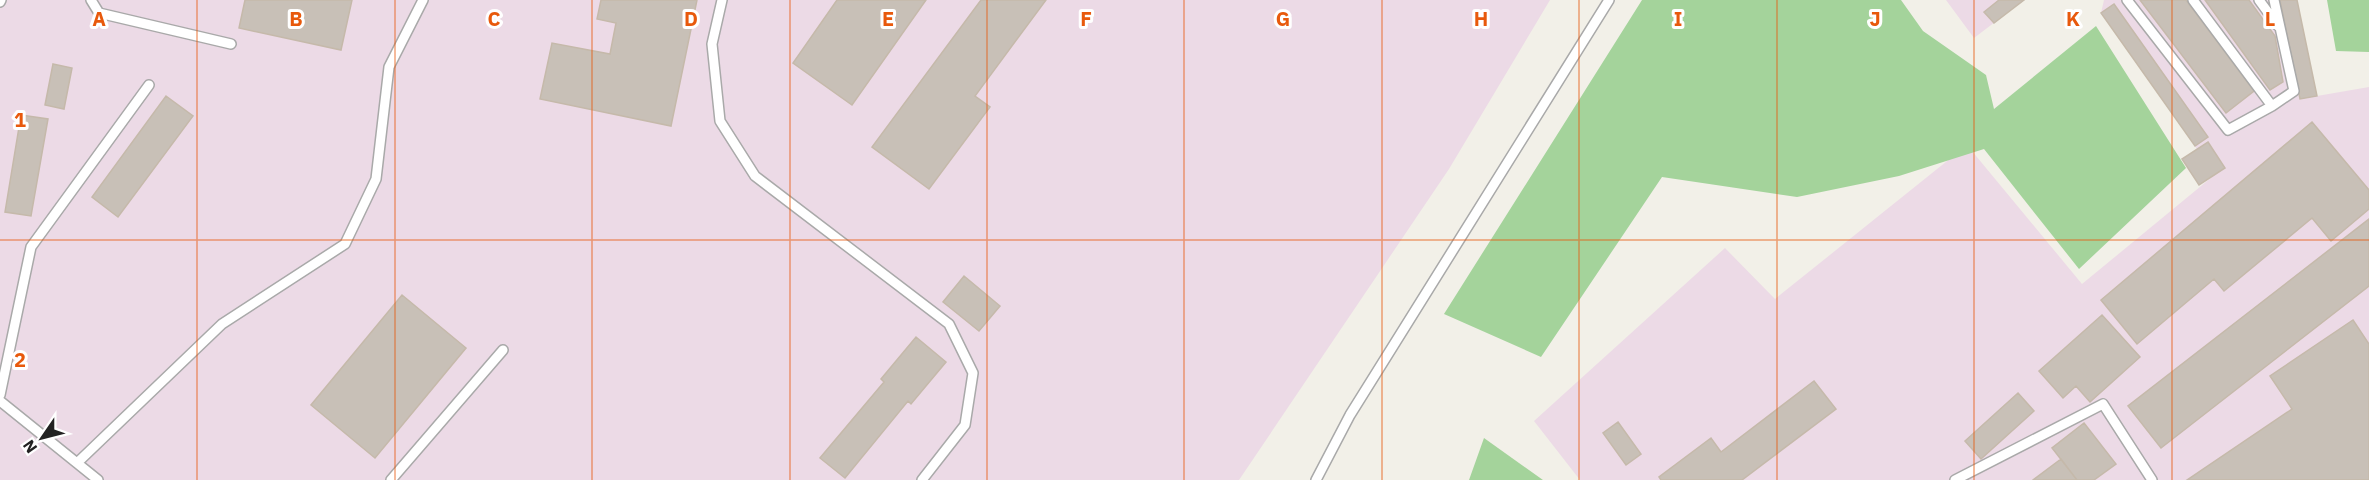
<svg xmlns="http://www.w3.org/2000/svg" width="2369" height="480" font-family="'IBM Plex Sans',sans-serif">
  <rect width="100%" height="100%" fill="#f2f0e8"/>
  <path fill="#ecdae6" d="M 0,0 L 1550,0 L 1449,169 L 1239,480 L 0,480 Z
    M 1946,0 L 2024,0 L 1974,38 Z
    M 2104,0 L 2297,0 L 2317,96 L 2369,87 L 2369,480 L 1580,480 L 1534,421 L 1725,248 L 1775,299 L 1967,145 L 2082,284 L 2212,177 L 2195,146 L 2101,13 Z"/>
  <path fill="#a4d39b" d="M 1642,0 L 1901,0 L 1923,31 L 1986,75 L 1994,109 L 2096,26 L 2186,168 L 2079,269 L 1984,149 L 1899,176 L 1797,197 L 1662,177 L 1541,357 L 1444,314 Z
    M 2327,0 L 2369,0 L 2369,52 L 2336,51 Z
    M 1484,438 L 1543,480 L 1469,480 Z"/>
  <path fill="#c8c0b7" stroke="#c5b9aa" stroke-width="1.5" d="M 245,0 L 352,0 L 341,50 L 239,28 Z
    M 601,0 L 697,0 L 671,126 L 540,99 L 552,43 L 610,54 L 616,23 L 597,19 Z
    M 837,0 L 926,0 L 852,105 L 793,63 Z
    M 981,0 L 1046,0 L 975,96 L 990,107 L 929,189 L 872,147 Z
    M 1999,0 L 2024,0 L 1994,23 L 1984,12 Z
    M 2140,0 L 2186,0 L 2254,91 L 2226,113 Z
    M 2205,0 L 2249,0 L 2275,36 L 2283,82 L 2270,90 Z
    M 2280,0 L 2297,0 L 2317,96 L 2300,99 Z
    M 2114,4 L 2208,137 L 2195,146 L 2101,13 Z
    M 53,64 L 72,68 L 64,109 L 45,105 Z
    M 166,96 L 193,116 L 118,217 L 92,197 Z
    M 21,115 L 48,119 L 31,216 L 5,212 Z
    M 2312,122 L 2369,190 L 2369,209 L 2331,241 L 2312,218 L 2224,291 L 2214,279 L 2137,344 L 2101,300 Z
    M 2208,142 L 2225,168 L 2199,185 L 2182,159 Z
    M 2369,219 L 2369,286 L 2161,448 L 2128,406 Z
    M 964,276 L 1000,306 L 979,331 L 943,302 Z
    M 402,295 L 466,348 L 375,458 L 311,405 Z
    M 2102,315 L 2140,357 L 2090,402 L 2076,386 L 2063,398 L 2039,371 Z
    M 2353,320 L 2369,344 L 2369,480 L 2187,480 L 2292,409 L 2270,376 Z
    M 916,337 L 946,362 L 911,404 L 908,401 L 845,478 L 820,458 L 884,382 L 881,379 Z
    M 1814,381 L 1836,409 L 1742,480 L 1661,480 L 1659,477 L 1711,438 L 1721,452 Z
    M 2018,393 L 2034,411 L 1981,459 L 1965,441 Z
    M 1618,422 L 1641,454 L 1626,465 L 1603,433 Z
    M 2084,423 L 2116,464 L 2094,480 L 2077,480 L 2052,448 Z
    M 2061,459 L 2077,480 L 2033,480 Z"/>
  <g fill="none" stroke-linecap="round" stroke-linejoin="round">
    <g stroke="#a9a9a9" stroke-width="12">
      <path id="service" d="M 91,0 L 99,13 L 231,44
        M 722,0 L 712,44 L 720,121 L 755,176 L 949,324 L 973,373 L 965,425 L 922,480
        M 2127,0 L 2228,130 L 2272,106 L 2294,91 L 2274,0
        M 2193,0 L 2272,106
        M 2259,0 L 2278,26
        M 0,2 L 1,0
        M 0,395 L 31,247 L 149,85
        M 0,401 L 98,480
        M 77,463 L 222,324 L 345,244 L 376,179 L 389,67 L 423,0
        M 391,480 L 503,350
        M 1316,480 L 1350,415 L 1609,0
        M 1955,480 L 2103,404 L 2152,480"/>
    </g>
    <use href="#service" stroke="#fff" stroke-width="9"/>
  </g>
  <path fill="none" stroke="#e8590c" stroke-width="1.5" stroke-opacity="0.55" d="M 197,0 L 197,480M 395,0 L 395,480M 592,0 L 592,480M 790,0 L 790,480M 987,0 L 987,480M 1184,0 L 1184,480M 1382,0 L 1382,480M 1579,0 L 1579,480M 1777,0 L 1777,480M 1974,0 L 1974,480M 2172,0 L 2172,480M 0,240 L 2369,240"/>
  <g font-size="20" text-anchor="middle" font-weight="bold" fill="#e8590c" stroke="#fff" stroke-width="6" stroke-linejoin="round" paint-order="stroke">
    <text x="99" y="26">A</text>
    <text x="296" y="26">B</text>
    <text x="494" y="26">C</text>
    <text x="691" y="26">D</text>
    <text x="888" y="26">E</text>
    <text x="1086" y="26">F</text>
    <text x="1283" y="26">G</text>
    <text x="1481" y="26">H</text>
    <text x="1678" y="26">I</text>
    <text x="1875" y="26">J</text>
    <text x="2073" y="26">K</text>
    <text x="2270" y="26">L</text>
    <text x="20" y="127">1</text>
    <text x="20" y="367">2</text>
  </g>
  <g transform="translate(42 438) rotate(235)" stroke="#ffffff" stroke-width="4.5" paint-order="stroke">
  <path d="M0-4.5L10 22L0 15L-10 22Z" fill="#222222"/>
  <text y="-9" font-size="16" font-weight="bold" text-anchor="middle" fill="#222222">N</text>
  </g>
</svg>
